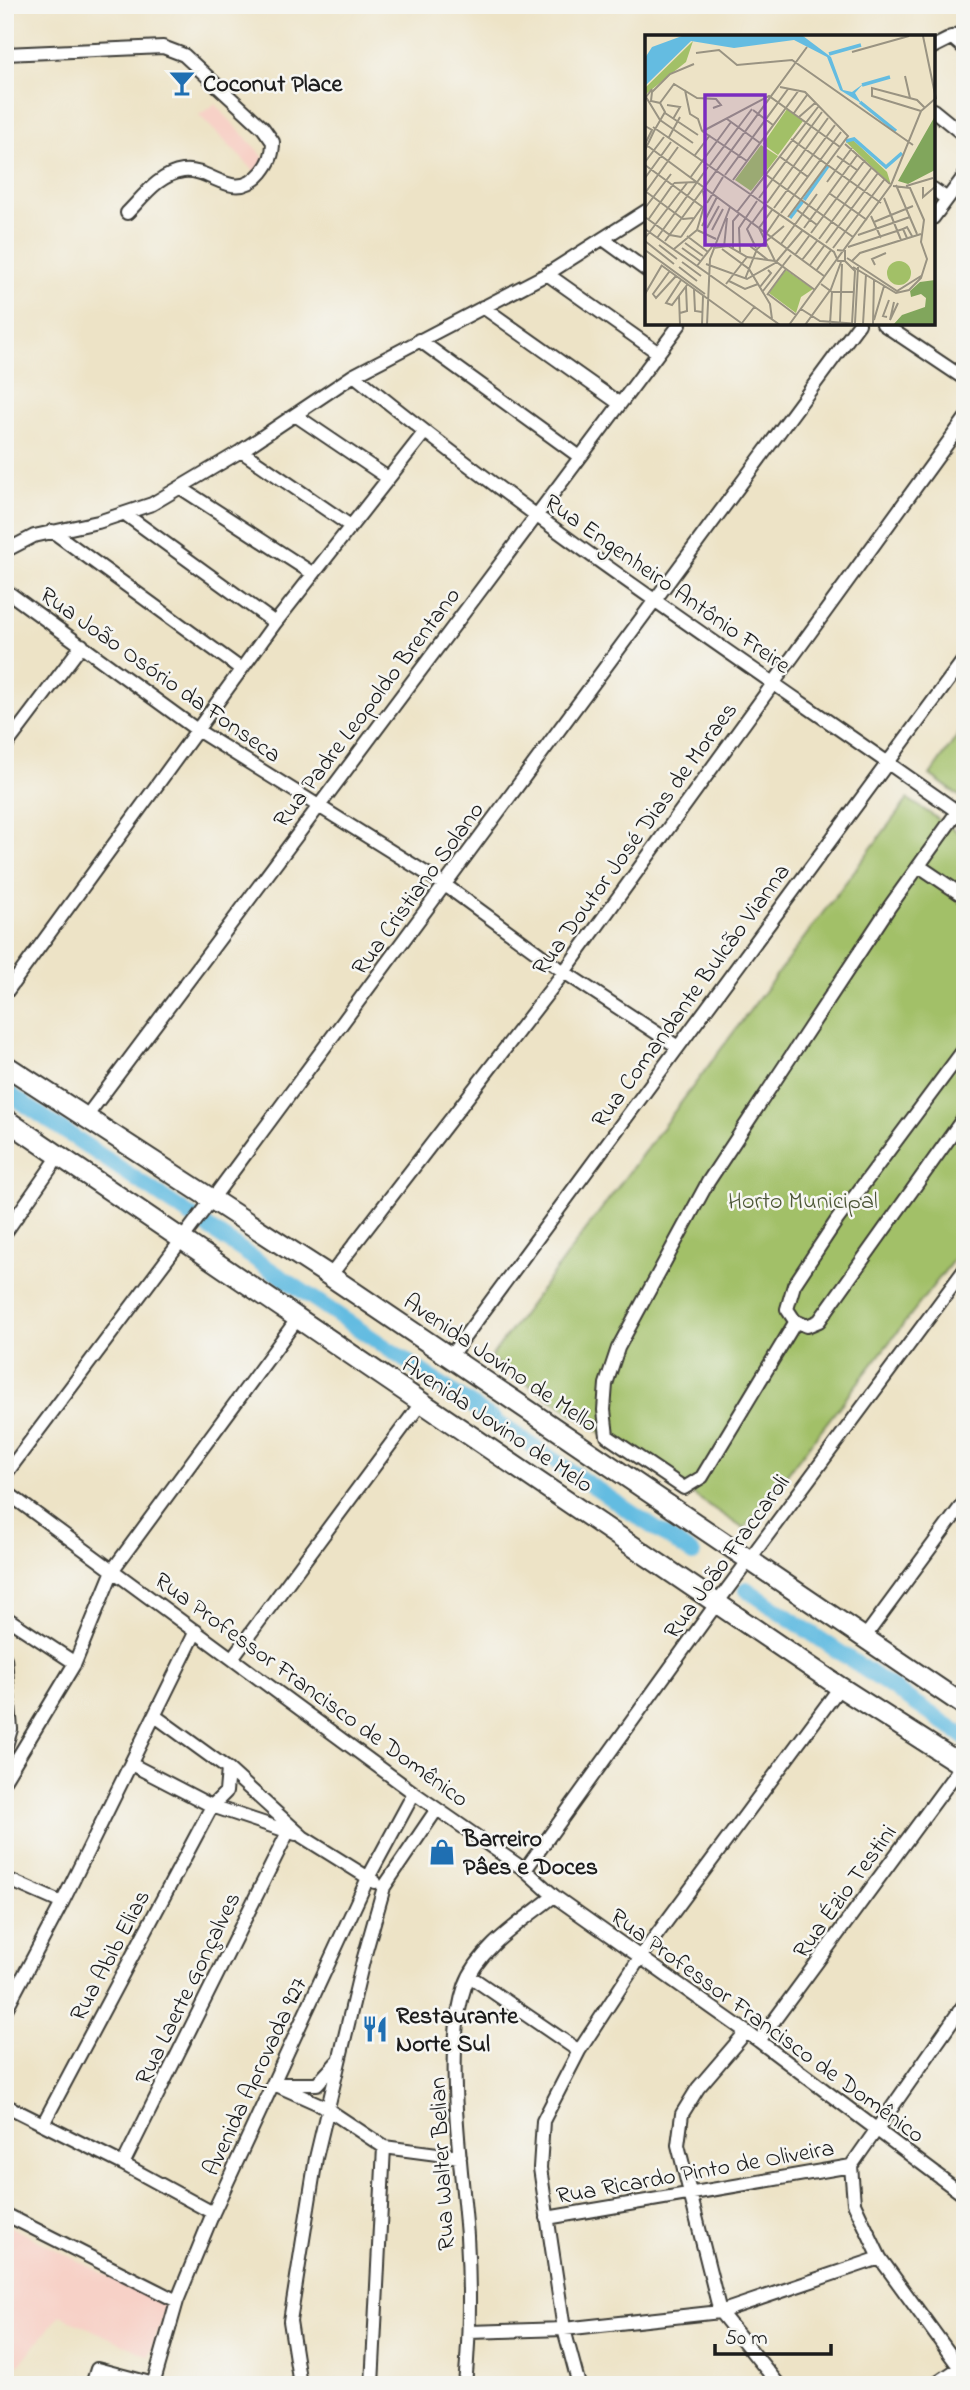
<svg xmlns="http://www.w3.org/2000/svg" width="970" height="2390" font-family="'Indie Flower',sans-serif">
  <rect width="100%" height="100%" fill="#f6f6f2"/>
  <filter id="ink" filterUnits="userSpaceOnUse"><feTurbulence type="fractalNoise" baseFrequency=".0143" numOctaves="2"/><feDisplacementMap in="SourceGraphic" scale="14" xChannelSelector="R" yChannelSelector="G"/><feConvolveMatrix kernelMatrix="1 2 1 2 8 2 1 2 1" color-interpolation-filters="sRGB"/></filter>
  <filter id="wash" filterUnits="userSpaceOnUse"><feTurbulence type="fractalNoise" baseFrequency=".00686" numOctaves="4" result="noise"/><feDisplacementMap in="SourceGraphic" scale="28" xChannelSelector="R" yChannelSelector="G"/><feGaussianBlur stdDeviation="1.57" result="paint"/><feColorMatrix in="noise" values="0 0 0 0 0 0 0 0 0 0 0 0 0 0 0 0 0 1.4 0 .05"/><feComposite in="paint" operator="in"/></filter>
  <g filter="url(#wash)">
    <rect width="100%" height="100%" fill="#ede3c6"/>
    <path fill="#f7d1c7" d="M 215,104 L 269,163 L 259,176 L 199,115 Z
      M 5,2224 L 168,2306 L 149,2356 L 60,2315 L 19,2365 L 5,2355 Z"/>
    <path fill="#a2c067" stroke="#5f6e42" stroke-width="2" d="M 965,725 L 965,800 L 930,775 Z
      M 908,799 L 965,837 L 965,1245 L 744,1529 L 490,1358 Z"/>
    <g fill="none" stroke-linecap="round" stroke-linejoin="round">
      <path stroke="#64bce1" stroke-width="16" d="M 5,1091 L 693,1554
        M 746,1589 L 965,1737"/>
    </g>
  </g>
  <g filter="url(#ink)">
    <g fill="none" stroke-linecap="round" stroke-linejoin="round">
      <g stroke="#3b3a36" stroke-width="16">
        <path id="street" d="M 951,37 L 965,49
          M 933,47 L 965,31
          M 5,54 L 163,47 L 184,55 L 263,128 L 273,142 C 273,154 270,162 262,172 C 234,205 212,167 183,171 C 159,174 143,197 127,213
          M 933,110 L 965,136
          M 933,189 L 947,199
          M 933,218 L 965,175
          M 603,239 L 646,270
          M 547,274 L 657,352
          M 483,307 L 620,404
          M 883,324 L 965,379
          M 419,340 L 580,457
          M 354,375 C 549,534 760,672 965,817
          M 295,415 L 388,478
          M 241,451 L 349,525
          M 181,488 L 312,573
          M 125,514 L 275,623
          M 52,531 L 241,669
          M 5,551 L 34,536 L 98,522 L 152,504 L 241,451 L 354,375 L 547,274 L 646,211
          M 5,590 L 197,730 L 445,885 L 564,972 L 678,1047
          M 5,747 L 82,645
          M 919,866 L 965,897
          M 5,994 L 275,623 L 424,433
          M 965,1048 L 837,1220 L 794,1285 L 787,1309 L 795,1321 L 807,1326 L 819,1321 L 965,1116
          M 86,1117 L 680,324
          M 5,1233 L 59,1156
          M 330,1276 L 564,972 L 965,419
          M 796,1321 L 702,1477 L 684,1488 L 607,1436 L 604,1410 L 606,1384 L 618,1348 L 708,1182 L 890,906 L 965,801
          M 449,1358 L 965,658
          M 5,1475 L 213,1198 L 859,324
          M 5,1491 L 414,1793 L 525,1870 L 554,1896 L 759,2041 L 965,2196
          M 5,1617 L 75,1663
          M 864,1638 L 965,1501
          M 5,1658 L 11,1729 L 5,1749
          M 232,1658 L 422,1402
          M 155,1716 L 228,1769 L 303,1837 L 375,1882
          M 131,1764 L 212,1806 L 296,1834
          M 5,1779 L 75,1663 L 114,1568 L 298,1318
          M 525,1870 L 717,1603 L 965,1269
          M 5,1878 L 62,1903
          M 471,1977 L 579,2051
          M 965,2003 L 851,2166 L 854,2203 L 880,2258 L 965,2375
          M 5,2011 L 62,1903 L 196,1631
          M 746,2032 L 698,2088 L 682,2114 L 678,2145 L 720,2312 L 779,2385
          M 759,2041 L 962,1765
          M 274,2084 L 321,2105 L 384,2147 L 460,2157
          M 280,2084 L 317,2084 L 339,2060
          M 5,2105 L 123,2164 L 213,2213
          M 43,2124 L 212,1806 L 226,1792 L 228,1769
          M 123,2164 L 291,1826
          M 5,2214 L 177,2301
          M 547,2218 L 851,2166
          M 469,2332 L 564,2329 L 720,2312 L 880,2258
          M 92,2385 L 97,2369 L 154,2384
          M 153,2385 L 177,2301 L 213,2213 L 368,1878 L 414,1793
          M 300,2385 L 290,2321 L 316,2158 L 363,1961 L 384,1887 L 437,1809
          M 372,2385 L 384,2147
          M 465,2385 C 470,2335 470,2285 467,2236 C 462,2167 443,2049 465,1986 C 478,1948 524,1920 554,1896
          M 579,2385 L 564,2329 L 540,2168 L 543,2121 L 579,2051 L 641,1956 L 840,1687
          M 934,2385 L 965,2364"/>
      </g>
      <g stroke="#3b3a36" stroke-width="23">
        <path id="secondary" d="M 5,1065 L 330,1276 L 965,1706
          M 5,1119 L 840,1687 L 965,1767"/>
      </g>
      <use href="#street" stroke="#fff" stroke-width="12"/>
      <use href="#secondary" stroke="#fff" stroke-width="19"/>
    </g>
  </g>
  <defs>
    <g id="bar-bare" transform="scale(2.1)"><path d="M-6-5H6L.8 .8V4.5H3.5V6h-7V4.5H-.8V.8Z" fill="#1f6fb2" stroke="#f6f6f2" stroke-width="2.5" paint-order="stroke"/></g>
    <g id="shop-bare" transform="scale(2.1)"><path d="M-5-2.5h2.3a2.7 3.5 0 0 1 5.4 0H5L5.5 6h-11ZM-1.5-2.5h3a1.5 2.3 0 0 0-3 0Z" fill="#1f6fb2" stroke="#f6f6f2" stroke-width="2.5" paint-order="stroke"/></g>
    <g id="restaurant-bare" transform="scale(2.1)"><path d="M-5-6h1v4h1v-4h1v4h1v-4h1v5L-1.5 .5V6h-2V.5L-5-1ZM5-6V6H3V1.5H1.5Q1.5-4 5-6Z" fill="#1f6fb2" stroke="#f6f6f2" stroke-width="2.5" paint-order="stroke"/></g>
  </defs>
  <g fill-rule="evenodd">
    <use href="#bar-bare" x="182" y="83"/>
    <use href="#shop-bare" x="442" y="1852"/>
    <use href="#restaurant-bare" x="375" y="2029"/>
  </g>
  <g text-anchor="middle" stroke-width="5" stroke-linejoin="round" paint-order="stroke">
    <g font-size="24" font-weight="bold" fill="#1c1c1c" stroke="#f6f6f2" text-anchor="start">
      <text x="203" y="91">Coconut Place</text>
      <text x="463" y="1846">Barreiro<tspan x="463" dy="28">Pâes e Doces</tspan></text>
      <text x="396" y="2023">Restaurante<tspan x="396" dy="28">Norte Sul</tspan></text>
    </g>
    <g font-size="24" fill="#1c1c1c" stroke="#f6f6f2">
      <text transform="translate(668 583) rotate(35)" y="8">Rua Engenheiro Antônio Freire</text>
      <text transform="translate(161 674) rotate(35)" y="8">Rua João Osório da Fonseca</text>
      <text transform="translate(366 707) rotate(-53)" y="8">Rua Padre Leopoldo Brentano</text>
      <text transform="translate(634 838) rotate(-54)" y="8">Rua Doutor José Dias de Moraes</text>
      <text transform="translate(417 888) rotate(-54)" y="8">Rua Cristiano Solano</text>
      <text transform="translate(690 995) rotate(-54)" y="8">Rua Comandante Bulcão Vianna</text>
      <text transform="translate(501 1362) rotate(34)" y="8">Avenida Jovino de Mello</text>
      <text transform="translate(498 1424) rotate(34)" y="8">Avenida Jovino de Melo</text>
      <text transform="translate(726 1556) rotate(-54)" y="8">Rua João Fraccaroli</text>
      <text transform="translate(312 1689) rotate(36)" y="8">Rua Professor Francisco de Domênico</text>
      <text transform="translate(844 1891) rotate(-54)" y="8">Rua Ézio Testini</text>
      <text transform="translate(109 1955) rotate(-62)" y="8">Rua Abib Elias</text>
      <text transform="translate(187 1988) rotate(-64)" y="8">Rua Laerte Gonçalves</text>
      <text transform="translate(768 2025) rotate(36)" y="8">Rua Professor Francisco de Domênico</text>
      <text transform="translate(254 2076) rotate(-65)" y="8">Avenida Aprovada 927</text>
      <text transform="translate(441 2164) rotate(-93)" y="8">Rua Walter Belian</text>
      <text transform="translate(695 2171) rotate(-10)" y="8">Rua Ricardo Pinto de Oliveira</text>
    </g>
    <g font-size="24" fill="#4b5536" stroke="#f6f6f2">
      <text x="803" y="1208">Horto Municipal</text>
    </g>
  </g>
  <g transform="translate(645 35)">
    <rect width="290" height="290" fill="#ede3c6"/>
    <path d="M 48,6 L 41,27 L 1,59 L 0,53 ZM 142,74 L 158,86 L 133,120 L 118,109 ZM 208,105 L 242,137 L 246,150 L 201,107 ZM 116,110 L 133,121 L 106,156 L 90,145 ZM242 238a12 12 0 1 1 24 0a12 12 0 1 1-24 0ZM 141,235 L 168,254 L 156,262 L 151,278 L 124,258 Z" fill="#a2c067"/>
    <path d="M 290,81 L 290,135 L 263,149 L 253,146 ZM 290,245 L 290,290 L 248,290 L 257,280 L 280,272 L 281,263 L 276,259 L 266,262 L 265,256 L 275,247 Z" fill="#81a65c"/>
    <path d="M 37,1 L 158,1 L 186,22 L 198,55 L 207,57 L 218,49 L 210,58 L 216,68 L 195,55 L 182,22 L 149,5 L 89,13 L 46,6 L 0,51 L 0,23 L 7,12 Z" fill="#64bce1"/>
    <path fill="none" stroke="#64bce1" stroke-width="3.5" d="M 184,19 L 216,10M 217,50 L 245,42M 215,67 L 251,96M 201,106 L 209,104 L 241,132 L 257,118M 159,165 L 183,131M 145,183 L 158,166"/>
    <path fill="none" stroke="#999382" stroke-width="2" d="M 278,1 L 291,64M 207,17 L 264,1M 51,18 L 74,15 L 92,30 L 147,25 L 268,110M 260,41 L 265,63M 135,52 L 160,57 L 203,101 L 143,182M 7,54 L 1,62 L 15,85M 40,55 L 45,79 L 53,84 L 57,96M 15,68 L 29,49 L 52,63 L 71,64 L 76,70 L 68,73M 22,70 L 35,72 L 28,84M 108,75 L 128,90M 276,76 L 227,61 L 227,53 L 272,65 L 280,73M 20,78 L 53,100M 149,78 L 162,60M 154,82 L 170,68M 82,84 L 115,108M 15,85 L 48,108M 0,91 L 7,95 L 0,109M 8,92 L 189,217 L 193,226 L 200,226 L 200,216 L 192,215M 9,96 L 20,77 L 15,68 L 6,66 L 7,57 L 25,39 L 49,29M 57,96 L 102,126M 58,96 L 124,61 L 195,112M 24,102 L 35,82M 146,104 L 236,168M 0,109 L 179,241M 200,109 L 245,149M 0,115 L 9,96M 50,120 L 65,100M 134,121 L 163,142M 192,121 L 212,135M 0,127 L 19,102M 0,130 L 59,173M 65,130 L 107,74M 120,139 L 208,202M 80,140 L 143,54M 0,143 L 26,107M 45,143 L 86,87M 88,145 L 154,55M 182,147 L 207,113M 29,148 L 51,147M 251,150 L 272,199M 261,151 L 288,143M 278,152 L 278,162 L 291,151M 0,156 L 38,184 L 49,183M 0,158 L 33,112M 184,158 L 222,185M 114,163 L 177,77M 239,163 L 256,205M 62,168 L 78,142M 122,168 L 183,83M 0,173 L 26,139M 129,173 L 190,90M 152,175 L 172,190M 92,177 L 173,72M 136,178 L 196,97M 226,181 L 236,203M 0,182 L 25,200 L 36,202M 3,185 L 29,148M 229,187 L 268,171M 106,188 L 102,194 L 111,213M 107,188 L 120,170M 57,191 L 72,162M 62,193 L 74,171M 114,193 L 130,226M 114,193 L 127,175M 159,193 L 213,119M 0,194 L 135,290M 52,195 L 60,168 L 58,156M 52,195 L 71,204M 67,195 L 78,174M 166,198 L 220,125M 121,199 L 134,180M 213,200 L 265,182M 42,201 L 63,217M 36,202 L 57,172M 0,203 L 42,148M 12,203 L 63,132M 262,203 L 258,194 L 262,192 L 267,201M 174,204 L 227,132M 0,206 L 29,229M 20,206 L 162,12M 40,208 L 58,221M 181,208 L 233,138M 136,209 L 172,159M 14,210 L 32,224M 105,211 L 123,225M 79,212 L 82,183M 203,212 L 258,194M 37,213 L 55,226M 68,213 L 83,211 L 102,222 L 130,226 L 170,255M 88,213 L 88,186 L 94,179M 188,213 L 239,145M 29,214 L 52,195M 77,214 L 104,234 L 125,269 L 127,284M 0,215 L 60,259M 95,217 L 94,193 L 112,166M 150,220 L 164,201M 202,223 L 252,256 L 276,241M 157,225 L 172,206M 200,226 L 210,236 L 207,289M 207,226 L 215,218 L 276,199M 37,227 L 56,241M 131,227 L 157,196M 61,229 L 102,244 L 132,227M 16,230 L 99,290M 165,230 L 179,211M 230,230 L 227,224 L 241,218M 52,231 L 69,209M 34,232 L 52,246M 208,232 L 251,258 L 264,255 L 276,243 L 282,224 L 276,207 L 279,185 L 265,153 L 248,151M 171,236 L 186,215M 24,237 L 8,259 L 11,263 L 31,241M 100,244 L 112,214 L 139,191M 36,245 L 21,268 L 27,270 L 42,250M 84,246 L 100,254 L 113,249M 81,249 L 102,222M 176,249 L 187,257 L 208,257M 115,252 L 126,238 L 123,235M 49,254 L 50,276 L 57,277M 118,256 L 146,220M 0,259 L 17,230M 123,259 L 151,280M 122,260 L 141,234M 34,261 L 35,290M 249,267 L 245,285 L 253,268M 156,274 L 175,286 L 227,290M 35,278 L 42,276 L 41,252M 242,282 L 238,281 L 244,265M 229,285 L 239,251M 195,287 L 197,229M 97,288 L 110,271M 210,288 L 213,232M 185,289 L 187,257M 218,289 L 221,239M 228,289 L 229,245M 57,290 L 58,261M 62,290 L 65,224 L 85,172M 144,290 L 246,150 L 276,76 L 291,63M 160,290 L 186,254 L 196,227"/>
    <path fill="#7b2cbf" fill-opacity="0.15" stroke="#7b2cbf" stroke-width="3.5" d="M 60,60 L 120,60 L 120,210 L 60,210 Z"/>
    <rect width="290" height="290" fill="none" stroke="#1c1c1c" stroke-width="3.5"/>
  </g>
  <rect width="970" height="2390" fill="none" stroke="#f6f6f2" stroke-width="28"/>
  <path d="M715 2344v10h116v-10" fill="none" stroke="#1c1c1c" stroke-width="3.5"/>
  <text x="725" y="2344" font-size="21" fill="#1c1c1c" stroke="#f6f6f2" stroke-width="5" paint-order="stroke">50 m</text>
</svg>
